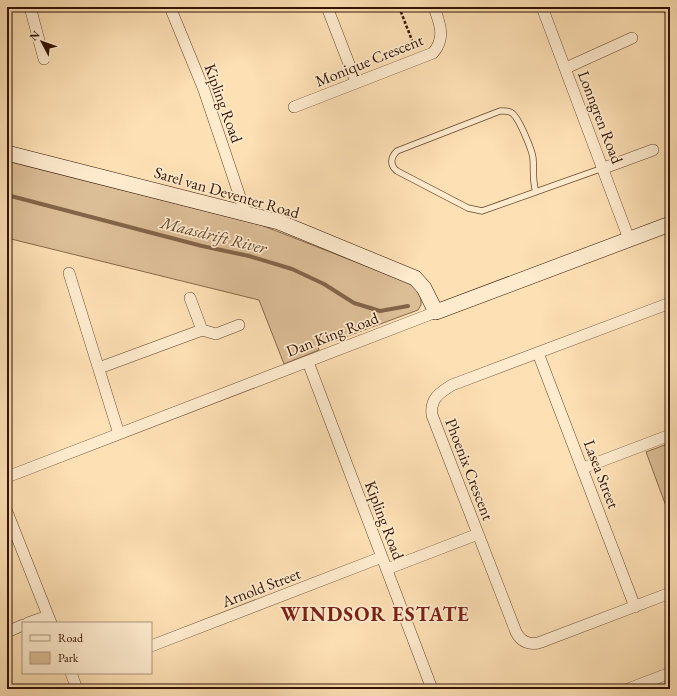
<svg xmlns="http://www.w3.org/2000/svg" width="677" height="696" font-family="'EB Garamond',serif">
  <rect width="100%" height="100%" fill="#fde0b4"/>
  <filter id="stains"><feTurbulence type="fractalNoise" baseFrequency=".005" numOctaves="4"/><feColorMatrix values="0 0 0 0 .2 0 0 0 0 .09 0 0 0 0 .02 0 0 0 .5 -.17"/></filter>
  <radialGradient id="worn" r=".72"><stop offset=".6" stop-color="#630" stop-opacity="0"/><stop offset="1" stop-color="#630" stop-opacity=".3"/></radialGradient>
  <path fill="#dbbd96" stroke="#87684c" d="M 7,161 L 261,225 L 407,282 C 416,288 422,295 421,305 L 418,310 L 318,347 L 319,350 L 284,364 L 259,300 L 7,238 Z
    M 670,443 L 670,517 L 646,452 Z"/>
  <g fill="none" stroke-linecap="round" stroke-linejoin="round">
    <path stroke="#836448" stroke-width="4" d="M 7,195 L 202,246 L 249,256 L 292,269 L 324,284 L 354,303 L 380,311 L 408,306"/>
    <g stroke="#66462e" stroke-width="7">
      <path id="lane" d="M 667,7 L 670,22
        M 536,192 C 532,180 534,170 533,158 C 532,150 519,118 512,113 C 508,110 505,111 500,111 L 397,151 C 390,158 390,165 397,171 L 468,208 L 482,211 L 603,168"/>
    </g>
    <g stroke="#66462e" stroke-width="12">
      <path id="street" d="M 30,7 L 44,59
        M 170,7 L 204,90 L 245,212
        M 327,7 L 356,82
        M 542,7 L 629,239
        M 566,68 L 632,38
        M 294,107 L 433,53 C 446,38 440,24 434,7
        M 604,168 L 653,150
        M 69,273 L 119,434
        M 190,298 L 202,330 L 216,334 L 239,325
        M 670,303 L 452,385 C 439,393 430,399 432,415 L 516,632 C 521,642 530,646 541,642 L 670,593
        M 538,353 L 635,607
        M 308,362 L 432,689
        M 99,368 L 202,330
        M 583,468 L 670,435
        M 7,477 L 436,312
        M 7,512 L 51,623
        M 387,569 L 478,534
        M 28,623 L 48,616
        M 7,632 L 23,625
        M 151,646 L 382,557
        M 71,673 L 77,689
        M 628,689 L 670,673"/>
    </g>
    <g stroke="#331302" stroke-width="16">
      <path id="secondary" d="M 7,153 L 279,222 L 415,278 L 424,288 L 436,312 L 670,224"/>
    </g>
    <path stroke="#331302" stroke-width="2.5" stroke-dasharray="3 2" stroke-linecap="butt" d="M 399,7 L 415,48"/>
    <use href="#lane" stroke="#feebce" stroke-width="5.5"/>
    <use href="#street" stroke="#feebce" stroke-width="11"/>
    <use href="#secondary" stroke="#feebce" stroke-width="15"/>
  </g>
  <g text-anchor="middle" stroke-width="3.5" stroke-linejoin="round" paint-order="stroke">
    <g font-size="16" fill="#331302" stroke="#feebce">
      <text transform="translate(369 60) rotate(-22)" y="6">Monique Crescent</text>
      <text transform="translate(224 103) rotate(70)" y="6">Kipling Road</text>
      <text transform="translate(601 117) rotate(69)" y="6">Lonngren Road</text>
      <text transform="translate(227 192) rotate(16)" y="6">Sarel van Deventer Road</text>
      <text transform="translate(332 334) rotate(-21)" y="6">Dan King Road</text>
      <text transform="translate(470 469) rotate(69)" y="6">Phoenix Crescent</text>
      <text transform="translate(602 474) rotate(69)" y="6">Lasea Street</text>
      <text transform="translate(385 520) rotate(69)" y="6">Kipling Road</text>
      <text transform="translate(261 587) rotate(-21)" y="6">Arnold Street</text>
    </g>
    <g font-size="17" font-style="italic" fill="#684931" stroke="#feebce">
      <text transform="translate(214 235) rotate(14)" y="6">Maasdrift River</text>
    </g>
    <g font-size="20" font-weight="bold" letter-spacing="1" fill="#7a1f14" stroke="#feebce">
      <text x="375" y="621">WINDSOR ESTATE</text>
    </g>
  </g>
  <rect width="677" height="696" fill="none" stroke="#fde0b4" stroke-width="24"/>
  <rect x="8" y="8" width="661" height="680" fill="none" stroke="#331302" stroke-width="2"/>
  <rect x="12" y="12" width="653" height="672" fill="none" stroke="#331302"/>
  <rect x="22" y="622" width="130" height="52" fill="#feebce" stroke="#ad957c"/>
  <rect x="30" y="635" width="20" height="6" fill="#feebce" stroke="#ad957c"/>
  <text x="58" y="642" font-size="12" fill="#331302">Road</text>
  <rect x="30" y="652" width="20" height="12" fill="#dbbd96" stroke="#ad957c"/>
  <text x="58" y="662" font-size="12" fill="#331302">Park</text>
  <g transform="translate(42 42) rotate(311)" stroke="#feebce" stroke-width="3" paint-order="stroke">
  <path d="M0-3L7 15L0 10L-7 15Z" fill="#331302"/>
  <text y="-6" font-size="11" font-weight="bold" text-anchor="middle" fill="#331302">N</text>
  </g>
  <rect width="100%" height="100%" filter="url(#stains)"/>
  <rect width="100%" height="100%" fill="url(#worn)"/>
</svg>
